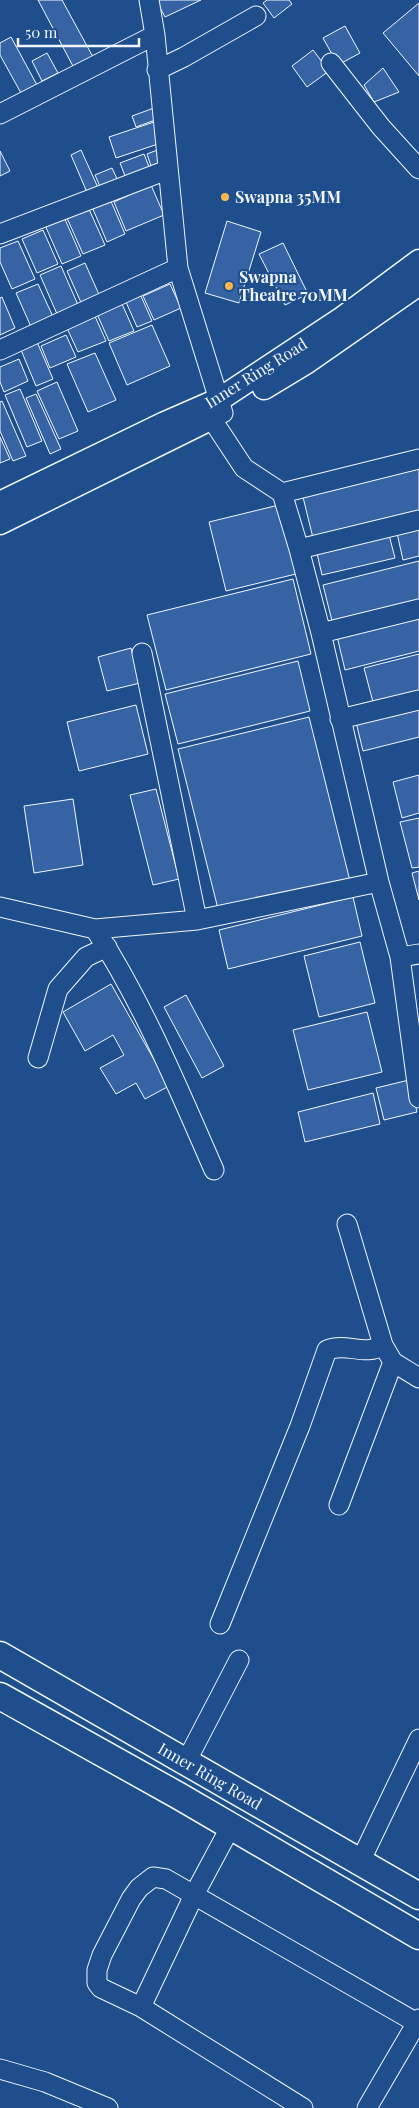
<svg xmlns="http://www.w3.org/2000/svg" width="419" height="2108" font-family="'Playfair Display',serif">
  <rect width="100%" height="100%" fill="#1f4e8c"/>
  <path fill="#3563a3" stroke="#f2f6ff" d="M 38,0 L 62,0 L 93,57 L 74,68 Z
    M 156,0 L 201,0 L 165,17 Z
    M 267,0 L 289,0 L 292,4 L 274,18 L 263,3 Z
    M 419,3 L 419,76 L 383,33 Z
    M 345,26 L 360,53 L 338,65 L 323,38 Z
    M 11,37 L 37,85 L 21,93 L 0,55 L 0,43 Z
    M 313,50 L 329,71 L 307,87 L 292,66 Z
    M 47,53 L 58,73 L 42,81 L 32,61 Z
    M 383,68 L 399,92 L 374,102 L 364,85 Z
    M 154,108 L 158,119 L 136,127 L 132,116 Z
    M 154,122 L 161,143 L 116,158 L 109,137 Z
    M 160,149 L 167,170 L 154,175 L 147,154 Z
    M 81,150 L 100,192 L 89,197 L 71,155 Z
    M 0,151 L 10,171 L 0,176 Z
    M 144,154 L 151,172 L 127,181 L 120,163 Z
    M 112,168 L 118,181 L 101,189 L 95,175 Z
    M 151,185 L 164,215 L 126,231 L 114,202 Z
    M 110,199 L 125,234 L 107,242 L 92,207 Z
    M 89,209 L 105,245 L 83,254 L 67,218 Z
    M 64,217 L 81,256 L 62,264 L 45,225 Z
    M 227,221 L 261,232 L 239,303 L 205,293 Z
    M 43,230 L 58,264 L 37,273 L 22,239 Z
    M 18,241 L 35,279 L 12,289 L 0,262 L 0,248 Z
    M 283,243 L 308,294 L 285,305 L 259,254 Z
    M 85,263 L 101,299 L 83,307 L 67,271 Z
    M 61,266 L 78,305 L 57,314 L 40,275 Z
    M 38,284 L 54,319 L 32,329 L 16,293 Z
    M 170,284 L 181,308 L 154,320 L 143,296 Z
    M 141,296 L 152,321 L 137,327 L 126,302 Z
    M 2,297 L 15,328 L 0,335 L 0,298 Z
    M 122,304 L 134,331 L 109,341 L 97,314 Z
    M 94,314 L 106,341 L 78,352 L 66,326 Z
    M 152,325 L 170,366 L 127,385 L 109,343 Z
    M 66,335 L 76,357 L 50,368 L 41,346 Z
    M 37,342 L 53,379 L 36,386 L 21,350 Z
    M 95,353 L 116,400 L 88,412 L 67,364 Z
    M 19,359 L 28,381 L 4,392 L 0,382 L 0,367 Z
    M 57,382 L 78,431 L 59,439 L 37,391 Z
    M 20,389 L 42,441 L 27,447 L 5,395 Z
    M 36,394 L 61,449 L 50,454 L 26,398 Z
    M 2,401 L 26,456 L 13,461 L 0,431 L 0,402 Z
    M 0,437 L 10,459 L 0,463 Z
    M 419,464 L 419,516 L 314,542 L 302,493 Z
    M 283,504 L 300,573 L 226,591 L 209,522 Z
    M 419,528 L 419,556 L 403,560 L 397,533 Z
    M 388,531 L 395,558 L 322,575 L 316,549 Z
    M 419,561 L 419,604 L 333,625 L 323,585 Z
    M 293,579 L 311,654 L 166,690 L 147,615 Z
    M 419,612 L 419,651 L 345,670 L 336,632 Z
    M 131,648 L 140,683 L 107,691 L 98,657 Z
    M 419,654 L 419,695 L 374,706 L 364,668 Z
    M 298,661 L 310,711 L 178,744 L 165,694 Z
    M 136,705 L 148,754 L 79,771 L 67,722 Z
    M 419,707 L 419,737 L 363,751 L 356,722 Z
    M 309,717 L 350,881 L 219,913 L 178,749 Z
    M 419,775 L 419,813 L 402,818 L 393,782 Z
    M 156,789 L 179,879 L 153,885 L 130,795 Z
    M 73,799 L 83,865 L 34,873 L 24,806 Z
    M 419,818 L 419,867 L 412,868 L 400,822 Z
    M 419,871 L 419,900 L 412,873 Z
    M 353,897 L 362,936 L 228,969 L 219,930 Z
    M 360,942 L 375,1003 L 319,1017 L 304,956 Z
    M 111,984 L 169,1086 L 145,1099 L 136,1083 L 116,1094 L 100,1068 L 124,1055 L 113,1035 L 85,1051 L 63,1012 Z
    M 186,995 L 224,1066 L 202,1078 L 164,1007 Z
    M 367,1012 L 382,1072 L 308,1090 L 293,1030 Z
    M 409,1080 L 417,1112 L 384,1120 L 376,1088 Z
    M 373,1093 L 380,1124 L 305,1142 L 298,1112 Z"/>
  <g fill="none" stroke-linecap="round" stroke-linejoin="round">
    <g stroke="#f2f6ff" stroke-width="21">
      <path id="minor" d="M 149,0 L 155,35 L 178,268 L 223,413
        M 331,63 L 381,127 L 419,169
        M 157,70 L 184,57 L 256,16
        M 0,114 L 155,35
        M 0,234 L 167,170
        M 0,350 L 178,268
        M 211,418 L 244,468 L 282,493 L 299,549 L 321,633 L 379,882 L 400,957 L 419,1098
        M 282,493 L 419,459
        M 299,549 L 419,520
        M 321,633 L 419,609
        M 142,653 L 197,920
        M 340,719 L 419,700
        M 0,907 L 95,929 L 197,920 L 379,882
        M 95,929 C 144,1005 178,1088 214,1170
        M 400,957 L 419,954
        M 38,1058 L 58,989 L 86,957 L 107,947
        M 347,1224 L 383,1345 L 393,1362 L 419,1378
        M 339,1505 L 393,1362
        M 220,1624 L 300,1426 L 327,1350 C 347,1342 365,1357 383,1345
        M 186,1762 L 239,1660
        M 360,1862 L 419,1739
        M 141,2007 L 194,1895 L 231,1826
        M 0,2069 L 45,2082 L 108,2108
        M 303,2108 L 141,2007 L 101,1988 L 97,1983 L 97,1970 L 102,1955 L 131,1899 L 139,1888 L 153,1877 L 166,1879 L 417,2023
        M 367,2108 L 419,2019"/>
    </g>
    <g stroke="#f2f6ff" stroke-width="25">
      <path id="major" d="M 264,388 L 307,362 L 419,284
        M 0,503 L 165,423 L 220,399 L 341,319 L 419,261
        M 0,523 L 208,420"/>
    </g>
    <g stroke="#f2f6ff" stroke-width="29">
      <path id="highway" d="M 0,1655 L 419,1896
        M 0,1696 L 179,1796 L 419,1936"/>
    </g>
    <use href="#minor" stroke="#1f4e8c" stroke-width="19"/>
    <use href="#major" stroke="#1f4e8c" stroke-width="22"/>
    <use href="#highway" stroke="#1f4e8c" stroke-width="26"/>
  </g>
  <g fill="#ffb74d" stroke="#1f4e8c" stroke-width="2">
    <circle cx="225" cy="197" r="5"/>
    <circle cx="229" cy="286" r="5"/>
  </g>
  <g text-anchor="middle" stroke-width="4" stroke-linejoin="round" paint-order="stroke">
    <g font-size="16" font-weight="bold" fill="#f2f6ff" stroke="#1f4e8c" text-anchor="start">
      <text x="235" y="203">Swapna 35MM</text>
      <text x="239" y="283">Swapna<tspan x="239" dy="18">Theatre 70MM</tspan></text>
    </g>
    <g font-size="16" fill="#f2f6ff" stroke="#1f4e8c">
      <text transform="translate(256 373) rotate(-32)" y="6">Inner Ring Road</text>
      <text transform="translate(210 1776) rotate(30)" y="6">Inner Ring Road</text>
    </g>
  </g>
  <path d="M18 38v8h121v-8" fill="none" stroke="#f2f6ff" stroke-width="2.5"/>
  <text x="25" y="38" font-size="15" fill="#f2f6ff" stroke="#1f4e8c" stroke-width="4" paint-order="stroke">50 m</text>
</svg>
